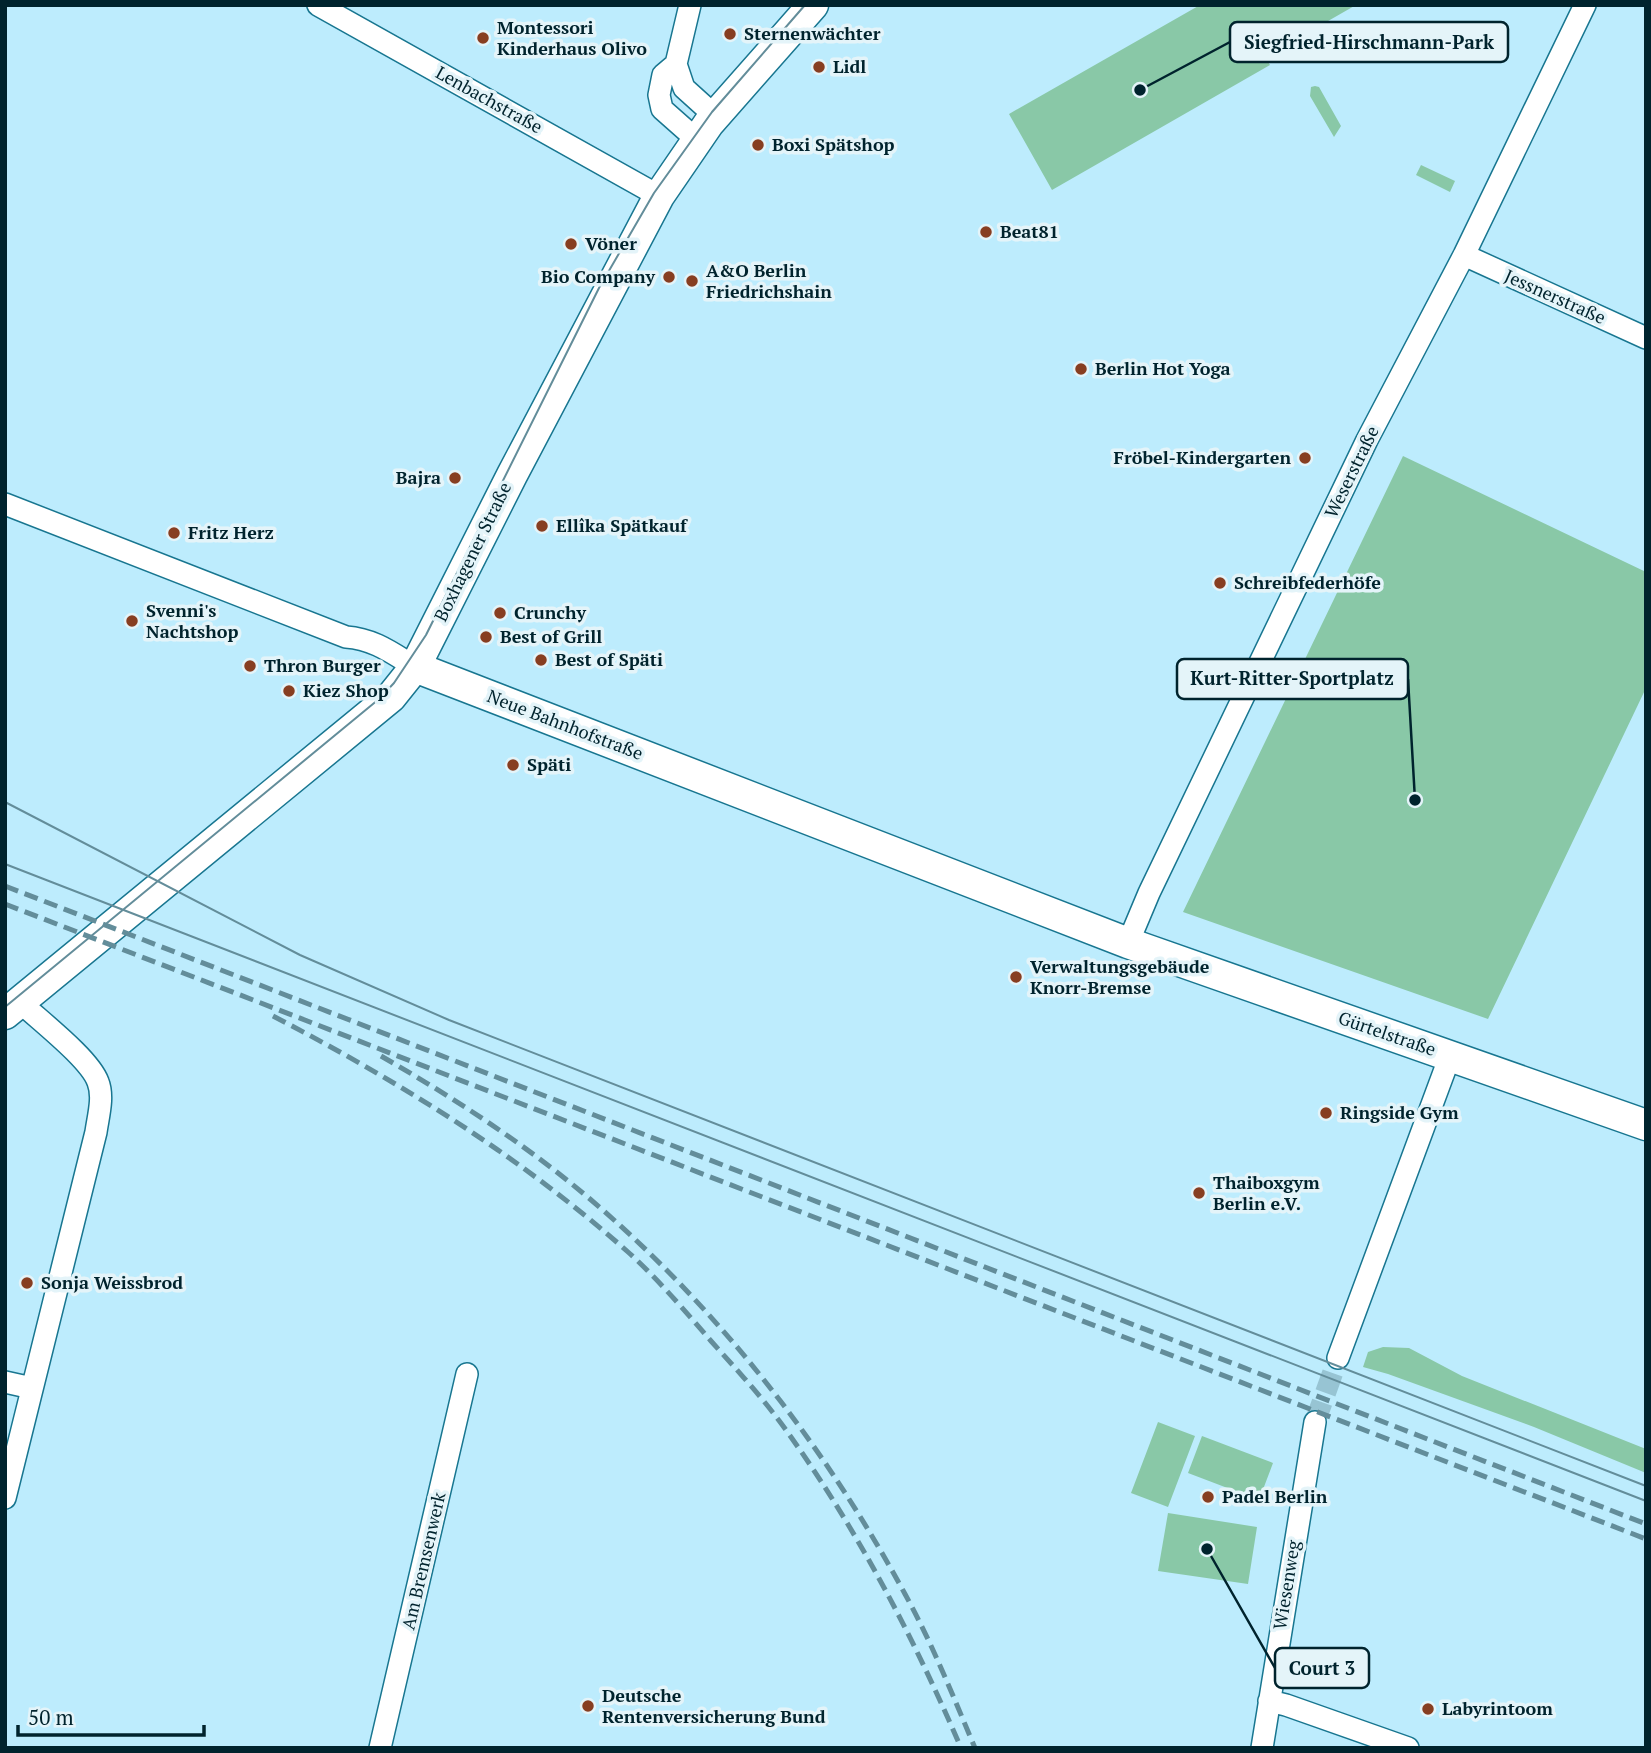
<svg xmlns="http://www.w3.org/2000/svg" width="1651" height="1753" font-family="'PT Serif',serif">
  <rect width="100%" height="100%" fill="#bdecfd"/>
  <path fill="#89c8a7" d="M 1200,5 L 1356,5 L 1265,57 L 1270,65 L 1052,190 L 1009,114 Z
    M 1315,86 L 1319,87 L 1341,126 L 1334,137 L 1310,96 L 1311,87 Z
    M 1421,165 L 1455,181 L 1450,192 L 1416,175 Z
    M 1403,456 L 1646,572 L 1646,688 L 1488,1019 L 1183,912 Z
    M 1383,1347 L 1409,1348 L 1462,1376 L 1646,1449 L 1646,1473 L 1534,1427 L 1388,1374 L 1363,1367 L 1368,1352 Z
    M 1158,1422 L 1195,1436 L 1168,1507 L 1131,1493 Z
    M 1202,1436 L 1273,1463 L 1259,1500 L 1188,1473 Z
    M 1168,1513 L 1257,1527 L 1248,1584 L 1158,1571 Z"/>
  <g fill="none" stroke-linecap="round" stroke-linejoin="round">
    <path stroke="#97c4d3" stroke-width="21" stroke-dasharray="21 10" stroke-linecap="butt" d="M 1315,1422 L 1338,1358"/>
    <g stroke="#187690" stroke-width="24">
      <path id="street" d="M 318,5 L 659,196
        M 690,5 L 676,64 L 684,88 L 715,116
        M 676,64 L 663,75 L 659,95 L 662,109 L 697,140
        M 1464,255 L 1646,338
        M 5,504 L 346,637 C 374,639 392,653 415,667
        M 1128,943 L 1149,893 L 1367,440 L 1464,255 L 1585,5
        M 1338,1358 L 1450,1056
        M 5,1382 L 32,1388
        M 5,1498 L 96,1132 C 98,1117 104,1097 98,1082 C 90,1059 39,1020 20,1002
        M 1269,1701 L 1286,1705 L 1408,1748
        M 380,1748 L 467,1374
        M 1262,1748 L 1315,1422"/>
    </g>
    <g stroke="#187690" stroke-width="33">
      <path id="secondary" d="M 415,667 L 1128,943 L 1646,1125
        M 5,1014 L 391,697 L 415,667 L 512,475 L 659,196 L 709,123 L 813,5"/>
    </g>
    <use href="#street" stroke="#fff" stroke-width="21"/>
    <use href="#secondary" stroke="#fff" stroke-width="30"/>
    <path stroke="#638d9a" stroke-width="2" d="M 5,802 L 300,955 L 449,1020 L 1646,1486
      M 5,864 L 1646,1501
      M 5,1007 L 379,699 L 394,683 L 426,635 L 599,288 L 654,193 L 712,112 L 805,5"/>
    <path stroke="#638d9a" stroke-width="5" stroke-dasharray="14 7" stroke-linecap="butt" d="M 5,886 L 1646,1524
      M 5,904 L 1646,1539
      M 273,1016 C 400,1082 521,1157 628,1252 C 658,1279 685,1311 711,1341 C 737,1370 763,1398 786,1430 C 857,1529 913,1636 961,1748
      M 381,1056 C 454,1098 525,1144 590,1199 C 718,1308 825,1446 905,1594 C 932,1643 953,1696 975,1748"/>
  </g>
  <g fill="#873e21" stroke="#e4f4f9" stroke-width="2.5">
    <circle cx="730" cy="34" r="7"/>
    <circle cx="483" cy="38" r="7"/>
    <circle cx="819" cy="67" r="7"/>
    <circle cx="758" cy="145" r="7"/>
    <circle cx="986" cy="232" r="7"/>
    <circle cx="571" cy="244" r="7"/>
    <circle cx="669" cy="277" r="7"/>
    <circle cx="692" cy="281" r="7"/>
    <circle cx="1081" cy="369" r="7"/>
    <circle cx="1305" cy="458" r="7"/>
    <circle cx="455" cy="478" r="7"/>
    <circle cx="542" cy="526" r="7"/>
    <circle cx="174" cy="533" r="7"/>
    <circle cx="1220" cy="583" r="7"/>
    <circle cx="500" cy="613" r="7"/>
    <circle cx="132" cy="621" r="7"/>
    <circle cx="486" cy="637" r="7"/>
    <circle cx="541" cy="660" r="7"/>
    <circle cx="250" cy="666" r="7"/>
    <circle cx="289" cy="691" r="7"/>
    <circle cx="513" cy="765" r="7"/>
    <circle cx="1016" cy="977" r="7"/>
    <circle cx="1326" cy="1113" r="7"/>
    <circle cx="1199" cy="1193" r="7"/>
    <circle cx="27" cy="1283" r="7"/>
    <circle cx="1208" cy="1497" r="7"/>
    <circle cx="588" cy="1706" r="7"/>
    <circle cx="1428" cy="1709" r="7"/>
  </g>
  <g text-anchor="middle" stroke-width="7" stroke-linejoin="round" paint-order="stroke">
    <g font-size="18" font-weight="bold" fill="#00232d" stroke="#e4f4f9" text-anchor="start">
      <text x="497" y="34">Montessori<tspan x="497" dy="21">Kinderhaus Olivo</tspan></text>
      <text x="744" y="40">Sternenwächter</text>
      <text x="833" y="73">Lidl</text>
      <text x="772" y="151">Boxi Spätshop</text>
      <text x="1000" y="238">Beat81</text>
      <text x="585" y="250">Vöner</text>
      <text x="706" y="277">A&amp;O Berlin<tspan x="706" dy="21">Friedrichshain</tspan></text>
      <text x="655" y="283" text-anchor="end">Bio Company</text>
      <text x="1095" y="375">Berlin Hot Yoga</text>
      <text x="1291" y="464" text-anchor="end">Fröbel-Kindergarten</text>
      <text x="441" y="484" text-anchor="end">Bajra</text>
      <text x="556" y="532">Ellîka Spätkauf</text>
      <text x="188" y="539">Fritz Herz</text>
      <text x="1234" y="589">Schreibfederhöfe</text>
      <text x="146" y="617">Svenni's<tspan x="146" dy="21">Nachtshop</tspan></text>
      <text x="514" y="619">Crunchy</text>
      <text x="500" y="643">Best of Grill</text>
      <text x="555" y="666">Best of Späti</text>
      <text x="264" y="672">Thron Burger</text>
      <text x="303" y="697">Kiez Shop</text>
      <text x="527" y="771">Späti</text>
      <text x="1030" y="973">Verwaltungsgebäude<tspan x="1030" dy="21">Knorr-Bremse</tspan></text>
      <text x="1340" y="1119">Ringside Gym</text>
      <text x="1213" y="1189">Thaiboxgym<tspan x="1213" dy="21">Berlin e.V.</tspan></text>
      <text x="41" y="1289">Sonja Weissbrod</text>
      <text x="1222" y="1503">Padel Berlin</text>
      <text x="602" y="1702">Deutsche<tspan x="602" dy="21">Rentenversicherung Bund</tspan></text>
      <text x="1442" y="1715">Labyrintoom</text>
    </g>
    <g font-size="18" fill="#00232d" stroke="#e4f4f9">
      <text transform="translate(489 100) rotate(29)" y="6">Lenbachstraße</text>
      <text transform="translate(1555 297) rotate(24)" y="6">Jessnerstraße</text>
      <text transform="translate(1352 472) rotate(-64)" y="6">Weserstraße</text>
      <text transform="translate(473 552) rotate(-64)" y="6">Boxhagener Straße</text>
      <text transform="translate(565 725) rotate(21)" y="6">Neue Bahnhofstraße</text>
      <text transform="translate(1387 1034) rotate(19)" y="6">Gürtelstraße</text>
      <text transform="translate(424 1561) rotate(-77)" y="6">Am Bremsenwerk</text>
      <text transform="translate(1287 1585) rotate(-81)" y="6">Wiesenweg</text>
    </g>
  </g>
  <path fill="none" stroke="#00232d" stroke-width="2.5" d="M1140 90L1230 42M1415 800L1408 679M1207 1549L1275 1668"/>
  <g fill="#00232d" stroke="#e4f4f9" stroke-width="2.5">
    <circle cx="1140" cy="90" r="7"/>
    <circle cx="1415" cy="800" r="7"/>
    <circle cx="1207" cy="1549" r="7"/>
  </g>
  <g fill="#e4f4f9" stroke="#00232d" stroke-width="2.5">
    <rect x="1230" y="22" width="278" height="40" rx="7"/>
    <rect x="1177" y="659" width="231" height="40" rx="7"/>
    <rect x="1275" y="1648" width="94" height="40" rx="7"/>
  </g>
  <g font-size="19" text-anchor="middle" font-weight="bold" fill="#00232d">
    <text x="1369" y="49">Siegfried-Hirschmann-Park</text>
    <text x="1292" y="685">Kurt-Ritter-Sportplatz</text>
    <text x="1322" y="1675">Court 3</text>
  </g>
  <rect width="1651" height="1753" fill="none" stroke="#00232d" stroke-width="14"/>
  <path d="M18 1725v10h186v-10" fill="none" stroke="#00232d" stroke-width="3.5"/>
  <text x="28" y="1725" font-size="21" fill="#00232d" stroke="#e4f4f9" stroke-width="5" paint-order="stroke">50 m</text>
</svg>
